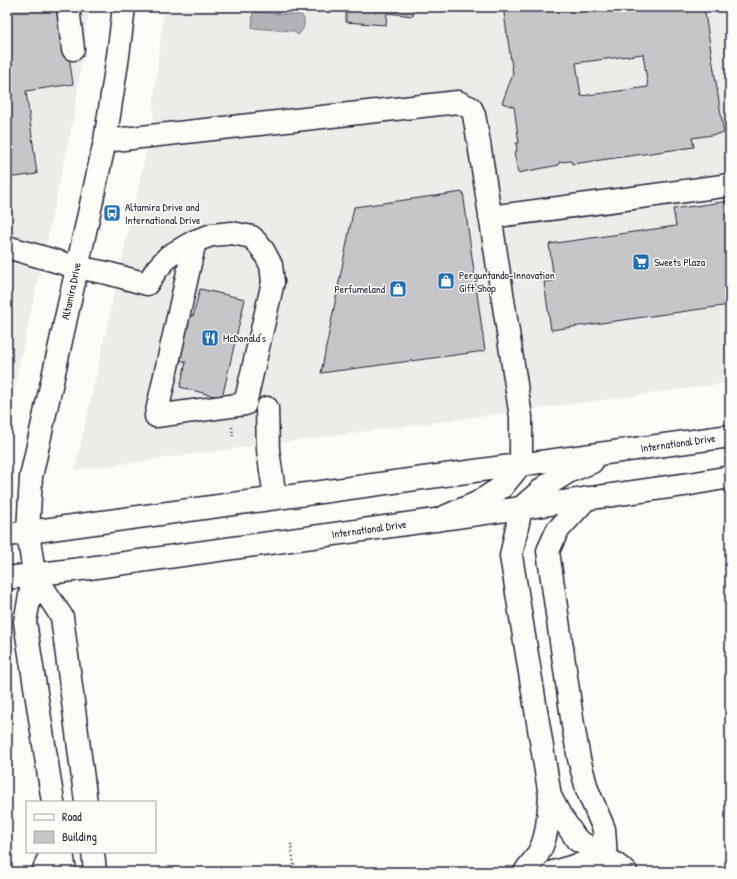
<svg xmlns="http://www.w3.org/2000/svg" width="737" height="879" font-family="'Patrick Hand',sans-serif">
  <rect width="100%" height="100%" fill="#fdfcf7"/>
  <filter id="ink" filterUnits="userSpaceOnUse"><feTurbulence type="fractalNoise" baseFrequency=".025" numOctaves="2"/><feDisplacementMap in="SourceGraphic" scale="8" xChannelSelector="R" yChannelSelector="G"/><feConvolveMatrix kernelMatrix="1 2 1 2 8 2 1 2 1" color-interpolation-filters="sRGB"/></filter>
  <g filter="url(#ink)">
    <path fill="#ecece9" d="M 7,7 L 89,7 L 74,116 L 7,421 Z
      M 164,7 L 730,7 L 730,383 L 75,470 L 153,120 L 155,89 Z"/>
    <path fill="#b2b2b7" stroke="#787885" d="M 253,12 L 295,15 L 300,13 C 307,20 305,29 298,35 L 293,31 L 252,28 Z"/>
    <path fill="#c6c6c8" stroke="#22223b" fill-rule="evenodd" d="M 7,7 L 62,7 L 73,84 L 26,91 L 37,174 L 7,178 Z
      M 323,7 L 414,7 L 413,16 L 387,13 L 386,25 L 346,22 L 346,12 L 341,11 L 342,9 Z
      M 503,7 L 704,7 L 724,133 L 692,138 L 694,147 L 572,164 L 571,161 L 559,162 L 559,165 L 518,173 L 514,152 L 517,151 L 516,143 L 519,143 L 514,107 L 502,103 L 513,74 ZM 643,54 L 648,87 L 581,96 L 576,63 Z
      M 463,192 L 485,351 L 321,373 L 354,207 Z
      M 730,201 L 730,305 L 551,330 L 544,282 L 554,281 L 549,244 L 676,226 L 673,209 Z
      M 200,289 L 245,299 L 222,398 L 180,387 L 186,362 L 180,360 L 190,315 L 193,316 Z"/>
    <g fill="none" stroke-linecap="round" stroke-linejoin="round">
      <g stroke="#22223b" stroke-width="25">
        <path id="minor" d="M 68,7 L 73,49
          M 105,141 L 458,102 L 471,108 L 474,115 L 479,143 L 521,417 L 521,464 L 502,487 L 477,503 L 437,520
          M 490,217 L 730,185
          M 7,247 L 76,267 L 107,273 L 147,284 L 157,269 L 169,256 L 195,241 L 212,235 L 232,233 L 252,237 L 263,250 L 271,265 L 273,282 L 245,404 L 156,416 L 195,241
          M 267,408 L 268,450 L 275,498
          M 587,498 L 557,531 L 548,551 L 573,725 L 579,759 L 587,789 L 604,829 L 606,857
          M 7,535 L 730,436
          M 34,574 L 62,617 L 86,802
          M 7,578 L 89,568 L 521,508 L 690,484 L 730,477
          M 550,796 L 560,815 L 577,840 L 606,857 L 626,872
          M 53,802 L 25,622 L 34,574 L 28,532 L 31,477 L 105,141 L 118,56 L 124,7
          M 62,852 L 65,872
          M 93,852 L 95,872
          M 43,872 L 51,852
          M 525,872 C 529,865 535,860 538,854 C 548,837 548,816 550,796 L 511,556 L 521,508 L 546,486 L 568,472 L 592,462
          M 553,872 L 606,857"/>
      </g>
      <path stroke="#22223b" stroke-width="2.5" stroke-dasharray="1 3" stroke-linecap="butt" d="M 232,427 L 233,436
        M 291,844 L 295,872"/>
      <use href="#minor" stroke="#fdfcf7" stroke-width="22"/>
    </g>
  </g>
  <defs>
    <g id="bus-square" transform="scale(0.9)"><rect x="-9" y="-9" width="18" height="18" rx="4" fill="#1f6fb2" stroke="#fdfcf7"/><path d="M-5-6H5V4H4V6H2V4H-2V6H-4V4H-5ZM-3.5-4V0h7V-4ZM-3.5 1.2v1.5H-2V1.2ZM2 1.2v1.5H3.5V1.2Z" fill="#fff"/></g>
    <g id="supermarket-square" transform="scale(0.9)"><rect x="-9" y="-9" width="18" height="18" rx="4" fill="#1f6fb2" stroke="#fdfcf7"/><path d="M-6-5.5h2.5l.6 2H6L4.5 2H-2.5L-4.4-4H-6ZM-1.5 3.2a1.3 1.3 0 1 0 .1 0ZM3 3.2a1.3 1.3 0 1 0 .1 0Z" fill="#fff"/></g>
    <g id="shop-square" transform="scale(0.9)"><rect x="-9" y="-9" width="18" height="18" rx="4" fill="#1f6fb2" stroke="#fdfcf7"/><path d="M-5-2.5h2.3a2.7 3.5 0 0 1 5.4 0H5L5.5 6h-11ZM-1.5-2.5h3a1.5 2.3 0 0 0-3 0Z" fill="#fff"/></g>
    <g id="restaurant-square" transform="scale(0.9)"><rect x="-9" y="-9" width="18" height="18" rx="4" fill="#1f6fb2" stroke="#fdfcf7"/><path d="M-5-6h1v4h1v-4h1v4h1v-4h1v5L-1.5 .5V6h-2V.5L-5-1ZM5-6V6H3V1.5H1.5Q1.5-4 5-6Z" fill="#fff"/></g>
  </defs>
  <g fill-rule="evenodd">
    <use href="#bus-square" x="112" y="213"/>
    <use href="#supermarket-square" x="641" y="262"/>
    <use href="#shop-square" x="446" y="281"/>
    <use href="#shop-square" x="398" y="289"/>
    <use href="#restaurant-square" x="210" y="338"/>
  </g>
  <g text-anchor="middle" stroke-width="3" stroke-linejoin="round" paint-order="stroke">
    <g font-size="11" fill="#22223b" stroke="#fdfcf7" text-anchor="start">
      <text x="125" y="211">Altamira Drive and<tspan x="125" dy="13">International Drive</tspan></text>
      <text x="654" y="266">Sweets Plaza</text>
      <text x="459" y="279">Perguntando-Innovation<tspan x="459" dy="13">Gift Shop</tspan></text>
      <text x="385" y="293" text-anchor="end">Perfumeland</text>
      <text x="223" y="342">McDonald's</text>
    </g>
    <g font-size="11" fill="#22223b" stroke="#fdfcf7">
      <text transform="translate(71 291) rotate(-78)" y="4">Altamira Drive</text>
      <text transform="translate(678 443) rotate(-8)" y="4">International Drive</text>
      <text transform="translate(369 529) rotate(-8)" y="4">International Drive</text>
    </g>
  </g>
  <rect width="737" height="879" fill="none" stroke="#fdfcf7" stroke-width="24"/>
  <rect x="12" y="12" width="713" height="855" fill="none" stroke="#22223b" stroke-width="1.5" filter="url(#ink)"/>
  <rect x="26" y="801" width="130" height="52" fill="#fdfcf7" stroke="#a5a5ac"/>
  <rect x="34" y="814" width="20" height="6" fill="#fdfcf7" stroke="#a5a5ac"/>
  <text x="62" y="821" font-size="12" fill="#22223b">Road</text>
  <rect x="34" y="831" width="20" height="12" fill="#c6c6c8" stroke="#a5a5ac"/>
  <text x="62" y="841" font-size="12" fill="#22223b">Building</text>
</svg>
